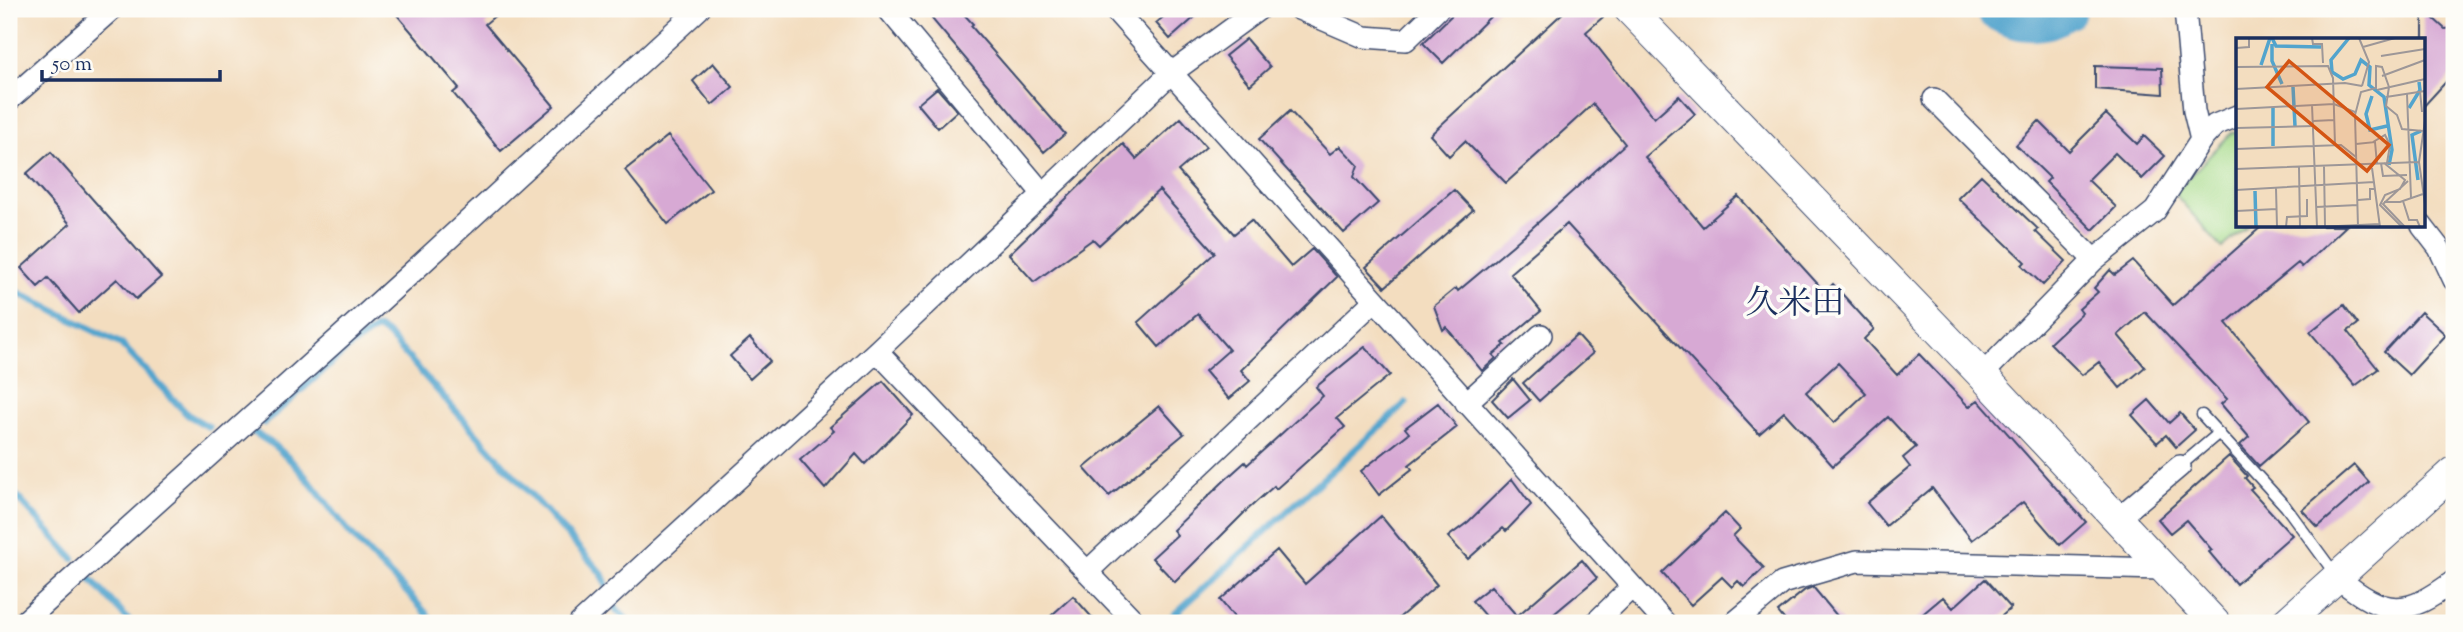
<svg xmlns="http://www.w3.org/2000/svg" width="2463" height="632" font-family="'Sorts Mill Goudy','Noto Serif JP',serif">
  <rect width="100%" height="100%" fill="#fdfcf7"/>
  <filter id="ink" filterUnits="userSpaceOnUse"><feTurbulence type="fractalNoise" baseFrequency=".0143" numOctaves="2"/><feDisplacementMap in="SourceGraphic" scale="14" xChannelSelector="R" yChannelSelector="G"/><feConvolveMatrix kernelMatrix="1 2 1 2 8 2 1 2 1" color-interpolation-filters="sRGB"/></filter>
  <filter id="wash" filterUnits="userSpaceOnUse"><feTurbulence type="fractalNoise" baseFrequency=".00686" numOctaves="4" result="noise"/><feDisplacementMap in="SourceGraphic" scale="28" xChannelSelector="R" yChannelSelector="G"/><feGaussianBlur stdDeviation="1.57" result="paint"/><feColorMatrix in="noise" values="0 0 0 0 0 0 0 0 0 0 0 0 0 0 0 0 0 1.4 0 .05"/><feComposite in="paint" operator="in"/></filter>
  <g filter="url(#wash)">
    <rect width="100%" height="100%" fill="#f3ddbf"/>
    <path fill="#a5da89" stroke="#608474" stroke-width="2" d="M 2237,131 L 2237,226 L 2248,226 L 2222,248 L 2174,193 L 2231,133 Z"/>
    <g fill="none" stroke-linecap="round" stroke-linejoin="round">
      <path stroke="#52a4cd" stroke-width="7" d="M 9,288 L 121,344 L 188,415 L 209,427
        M 264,423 L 352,345 L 377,328 L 388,335 L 602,574 L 616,609 L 630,623
        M 245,428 C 294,450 317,494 350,533 C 377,564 409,591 434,623
        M 9,488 L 73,558
        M 89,577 L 131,623
        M 1165,623 L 1406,403"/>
      <path stroke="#52a4cd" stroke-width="42" d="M 1996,9 C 2020,23 2042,25 2066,9"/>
    </g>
    <g id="blocks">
      <path fill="#d7a9d4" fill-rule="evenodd" d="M 392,9 L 503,9 L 485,24 L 554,106 L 501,151 L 453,93 L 459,88 Z
        M 945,9 L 959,9 L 973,24 L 971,26 L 1065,134 L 1044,152 L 932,19 Z
        M 1173,9 L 1204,9 L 1170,39 L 1156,23 Z
        M 1458,9 L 1498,9 L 1443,63 L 1423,43 Z
        M 1567,9 L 1612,9 L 1586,32 L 1654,118 L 1679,96 L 1695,114 L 1645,157 L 1703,227 L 1738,196 L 1825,292 L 1833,284 L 1874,329 L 1864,339 L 1897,375 L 1919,354 L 1969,407 L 1978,400 L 2086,522 L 2060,545 L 2023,502 L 1972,540 L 1932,488 L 1886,526 L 1867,503 L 1910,467 L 1903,458 L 1916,447 L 1888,417 L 1833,466 L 1784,412 L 1759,434 L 1567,224 L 1510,273 L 1541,311 L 1503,343 L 1505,345 L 1493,355 L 1496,358 L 1482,371 L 1446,327 L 1443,330 L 1434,306 L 1456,288 L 1458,291 L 1513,245 L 1625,144 L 1593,104 L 1506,183 L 1465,141 L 1449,156 L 1430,135 ZM 1838,363 L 1866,393 L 1834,423 L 1806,392 Z
        M 2423,9 L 2445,29 L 2454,28 L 2454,73 L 2423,107 Z
        M 1246,39 L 1270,67 L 1250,85 L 1225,56 Z
        M 713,63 L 733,87 L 712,105 L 693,81 Z
        M 2095,66 L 2162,68 L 2163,94 L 2095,89 Z
        M 937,88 L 957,111 L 938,128 L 918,104 Z
        M 1290,111 L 1330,154 L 1340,146 L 1358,165 L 1354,177 L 1378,203 L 1344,233 L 1259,139 Z
        M 2106,114 L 2137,144 L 2144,136 L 2165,156 L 2142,179 L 2115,153 L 2088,180 L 2116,207 L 2093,230 L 2046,182 L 2050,178 L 2016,145 L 2039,121 L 2069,151 Z
        M 1181,118 L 1206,147 L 1178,171 L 1234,234 L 1251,220 L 1291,267 L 1312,249 L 1337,277 L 1241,370 L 1250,381 L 1229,399 L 1205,371 L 1229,350 L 1198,314 L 1159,347 L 1138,322 L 1215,253 L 1159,190 L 1099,245 L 1093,239 L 1034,282 L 1009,254 L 1123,144 L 1136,159 Z
        M 668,136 L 711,190 L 668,224 L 625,170 Z
        M 51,152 L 161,277 L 136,299 L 117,279 L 79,313 L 48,278 L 38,287 L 21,268 L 70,224 L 26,174 Z
        M 1981,175 L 2038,229 L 2035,231 L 2066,261 L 2043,285 L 2022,265 L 2025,262 L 1958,198 Z
        M 1454,190 L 1473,210 L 1385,287 L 1366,267 Z
        M 2262,226 L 2346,226 L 2302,267 L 2298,263 L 2226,323 L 2309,422 L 2259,466 L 2240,445 L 2249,437 L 2221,404 L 2227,399 L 2145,312 L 2118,335 L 2145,367 L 2120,388 L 2099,362 L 2082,375 L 2050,343 L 2082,313 L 2079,309 L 2098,292 L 2094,288 L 2110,270 L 2115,275 L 2133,261 L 2173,305 Z
        M 2344,305 L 2358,324 L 2348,331 L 2378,369 L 2355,386 L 2310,332 Z
        M 2421,312 L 2446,335 L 2409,375 L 2384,352 Z
        M 1577,335 L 1593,353 L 1539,401 L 1523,383 Z
        M 750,338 L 770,361 L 750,379 L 730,356 Z
        M 1365,347 L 1390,375 L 1337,418 L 1345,427 L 1276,489 L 1274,486 L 1245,512 L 1175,582 L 1152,558 L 1177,535 L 1173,530 L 1225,480 L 1245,462 L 1247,465 L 1323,396 L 1316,387 Z
        M 1513,379 L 1530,400 L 1508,418 L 1492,400 Z
        M 883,381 L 913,415 L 865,464 L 856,454 L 825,489 L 800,460 L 834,431 L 830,427 Z
        M 2149,400 L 2169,423 L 2180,413 L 2195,430 L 2176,447 L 2166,435 L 2157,443 L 2132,415 Z
        M 1438,403 L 1457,427 L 1409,465 L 1412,469 L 1379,495 L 1361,471 L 1409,433 L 1405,428 Z
        M 1159,406 L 1184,434 L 1109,496 L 1084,468 Z
        M 2229,456 L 2247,476 L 2245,478 L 2253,487 L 2250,489 L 2292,535 L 2236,584 L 2209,552 L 2212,550 L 2186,520 L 2170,533 L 2158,519 Z
        M 2354,465 L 2369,482 L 2318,527 L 2302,510 Z
        M 1512,479 L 1531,505 L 1506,531 L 1503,528 L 1468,559 L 1448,537 L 1468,522 Z
        M 1725,513 L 1740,529 L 1733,536 L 1764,568 L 1744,587 L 1738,581 L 1732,587 L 1722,577 L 1691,605 L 1662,573 Z
        M 1381,516 L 1437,585 L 1393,623 L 1239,623 L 1220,600 L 1277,550 L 1305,584 Z
        M 1582,560 L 1597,578 L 1543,623 L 1491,623 L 1472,601 L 1491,586 L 1517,616 Z
        M 1985,579 L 2011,608 L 1994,623 L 1912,623 L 1943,597 L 1953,608 Z
        M 1813,587 L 1843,623 L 1787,623 L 1778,612 L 1805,590 Z
        M 1073,596 L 1097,623 L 1043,623 Z"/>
    </g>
  </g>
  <g filter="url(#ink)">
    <use href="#blocks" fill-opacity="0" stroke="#3b496d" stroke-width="2"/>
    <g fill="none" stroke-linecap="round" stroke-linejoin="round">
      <g stroke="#3b496d" stroke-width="13">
        <path id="lane" d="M 2202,415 L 2286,507 L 2335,574
          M 2180,466 L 2219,433"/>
      </g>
      <g stroke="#3b496d" stroke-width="24">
        <path id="street" d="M 888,9 L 1043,194
          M 1114,9 L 1665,623
          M 1299,9 L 1364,37 L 1406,40 L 1438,9
          M 2185,9 L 2194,111 L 2201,140
          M 1934,99 L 2094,260
          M 9,100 L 112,9
          M 2422,226 L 2439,248 L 2454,280
          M 877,351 L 1136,623
          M 1982,375 L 2094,260 L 2155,211 L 2201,140 L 2215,125 L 2237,116
          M 1466,403 L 1541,335
          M 2116,520 L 2180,466
          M 1087,572 L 1374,301
          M 2339,579 C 2386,617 2406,617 2454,581
          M 23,623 L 408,276 L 699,9
          M 580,623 L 877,351 L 1170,74 L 1259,9
          M 1595,623 L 1632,587
          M 1734,623 L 1782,583 L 1857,561 L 2161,569"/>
      </g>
      <g stroke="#3b496d" stroke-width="32">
        <path id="secondary" d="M 1629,9 L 1982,375 L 2215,623
          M 2286,623 L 2454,472"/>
      </g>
      <use href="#lane" stroke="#fff" stroke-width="10"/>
      <use href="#street" stroke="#fff" stroke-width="21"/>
      <use href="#secondary" stroke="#fff" stroke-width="30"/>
    </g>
  </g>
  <g text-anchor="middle" stroke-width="7" stroke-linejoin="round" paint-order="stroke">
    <g font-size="33" fill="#1b2f5e" stroke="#fdfcf7">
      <text x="1795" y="313">久米田</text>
    </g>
  </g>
  <g transform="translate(2236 38)">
    <rect width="189" height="189" fill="#f3ddbf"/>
    <path fill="none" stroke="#52a4cd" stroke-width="3.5" d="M 36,0 L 40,8 L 85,9M 113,0 L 95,22 L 96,34 L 107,41 L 119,36 L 125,22 L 134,29 L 133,47 L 148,59 L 156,112 L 153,127M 36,6 L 36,23 L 46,46M 25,27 L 34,0M 57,49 L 59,88M 136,58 L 130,76 L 134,92 L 151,88M 173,70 L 184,52 L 183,44M 37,108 L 37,70M 182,142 L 176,97 L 185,93M 19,153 L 20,189"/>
    <path fill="none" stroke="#9d9798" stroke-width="2" d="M 76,0 L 77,6 L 86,6 L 87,25M 123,0 L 133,24 L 126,48M 127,9 L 159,0M 0,10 L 13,9 L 13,0M 145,18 L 189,11M 0,29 L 92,28 L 97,40 L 99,107M 146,38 L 189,22M 0,51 L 109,45 L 126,48M 141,52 L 189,41M 184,53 L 186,74M 171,56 L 175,160M 150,59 L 189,53M 76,67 L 81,189M 0,71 L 98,66 L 119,74M 77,83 L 98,82M 189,83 L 183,124 L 189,166M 0,90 L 78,88M 137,104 L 149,97 L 154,107 L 151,125M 120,106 L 139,104 L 141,126M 0,111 L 105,107 L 120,119M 145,125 L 147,138 L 171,137M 148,125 L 169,142 L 164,151 L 149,157 L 144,167 L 166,189M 88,128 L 89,188M 63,129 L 64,189M 136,130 L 144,189M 0,131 L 183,124M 40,150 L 41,189M 0,152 L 138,144M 122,162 L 134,161 L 134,151 L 139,151M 167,163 L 173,182 L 181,182 L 184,189M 148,164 L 164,164 L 187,156M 80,169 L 122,167M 0,173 L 41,171M 50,189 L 51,179 L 71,178 L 71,161M 81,189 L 144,186M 122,189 L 119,77 L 125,54 L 140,50 L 140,28 L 146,29 L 153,49 L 150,68 L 161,77 L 166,91 L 187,93M 169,189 L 147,166 L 172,143"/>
    <path fill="#d45514" fill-opacity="0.15" stroke="#d45514" stroke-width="3.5" d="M 53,23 L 153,107 L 131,133 L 31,49 Z"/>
    <rect width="189" height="189" fill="none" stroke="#1b2f5e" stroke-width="3.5"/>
  </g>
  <rect width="2463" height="632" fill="none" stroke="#fdfcf7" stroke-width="35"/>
  <path d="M42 70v10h178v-10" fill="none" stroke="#1b2f5e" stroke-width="3.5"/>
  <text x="52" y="70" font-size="21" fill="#1b2f5e" stroke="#fdfcf7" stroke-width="5" paint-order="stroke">50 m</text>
</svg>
